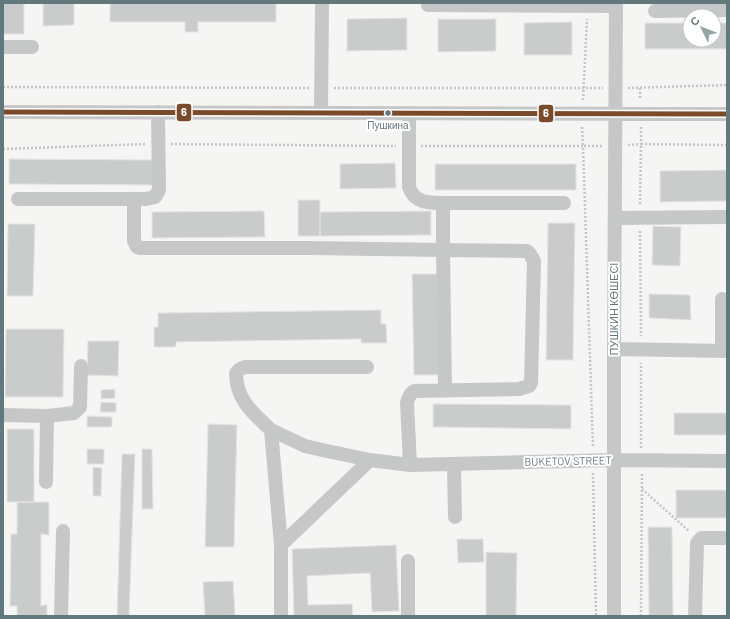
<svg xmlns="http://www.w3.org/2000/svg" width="730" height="619" font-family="Barlow,sans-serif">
  <rect width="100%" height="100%" fill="#f5f5f4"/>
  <path fill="#cacccc" stroke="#e4e4e4" d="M 3,3 L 24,3 L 24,34 L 3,34 Z
    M 43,3 L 74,3 L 74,25 L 43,26 Z
    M 110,3 L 276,3 L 276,22 L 198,22 L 198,32 L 185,32 L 185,22 L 110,22 Z
    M 407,18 L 407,50 L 347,51 L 347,19 Z
    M 438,19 L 496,19 L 496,51 L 438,52 Z
    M 572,22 L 572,55 L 524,55 L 524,23 Z
    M 645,23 L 690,23 L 690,40 L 714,40 L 714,23 L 727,23 L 727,49 L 645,49 Z
    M 9,159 L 153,160 L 153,185 L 9,184 Z
    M 395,163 L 396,188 L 340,189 L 340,164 Z
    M 435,164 L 576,164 L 576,190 L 435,190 Z
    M 727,170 L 727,201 L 660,202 L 660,171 Z
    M 298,200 L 320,200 L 320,236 L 298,236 Z
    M 264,211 L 265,237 L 152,238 L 152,212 Z
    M 431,211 L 431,235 L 320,236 L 320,212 Z
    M 548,223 L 575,223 L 573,360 L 546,360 Z
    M 8,224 L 35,224 L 33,296 L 7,296 Z
    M 653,226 L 681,227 L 680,266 L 652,265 Z
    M 412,274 L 437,274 L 439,375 L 414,375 Z
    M 649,294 L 690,295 L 691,320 L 649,318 Z
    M 381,310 L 381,324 L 386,324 L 387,343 L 361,343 L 361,339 L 176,342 L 176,347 L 154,347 L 154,327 L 158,327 L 158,313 Z
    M 6,329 L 64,329 L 63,397 L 5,397 Z
    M 88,341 L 119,341 L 118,376 L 87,375 Z
    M 115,389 L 115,398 L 101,399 L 101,390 Z
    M 101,402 L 116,403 L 116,412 L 100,412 Z
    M 433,404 L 571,405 L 571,429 L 433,427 Z
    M 674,413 L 727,413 L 727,435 L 674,435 Z
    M 87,416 L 112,417 L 112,427 L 87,427 Z
    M 208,424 L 237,425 L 234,547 L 205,547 Z
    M 7,429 L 34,429 L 34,502 L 7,502 Z
    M 87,449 L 104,449 L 104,464 L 87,464 Z
    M 142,449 L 152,449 L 153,509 L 142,509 Z
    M 122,454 L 135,454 L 129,616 L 117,616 Z
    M 93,467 L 102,468 L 101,496 L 93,496 Z
    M 676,490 L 727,490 L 727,518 L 676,518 Z
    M 17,502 L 49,502 L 49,535 L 41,534 L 41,606 L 47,604 L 47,616 L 17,616 L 17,606 L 10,606 L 11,534 L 17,534 Z
    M 648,527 L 672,527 L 673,616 L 649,616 Z
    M 457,539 L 483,539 L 484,562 L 458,563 Z
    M 396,545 L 399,611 L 372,612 L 370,573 L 307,576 L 308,605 L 352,604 L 353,616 L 294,616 L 292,549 Z
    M 486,552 L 517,553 L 516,616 L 486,616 Z
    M 233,581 L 235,615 L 205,616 L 203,582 Z"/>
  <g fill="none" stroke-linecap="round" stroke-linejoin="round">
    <path stroke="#c4c5c6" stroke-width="2.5" stroke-dasharray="2 2" stroke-linecap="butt" d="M 3,87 L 309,88
      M 334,88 L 603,88
      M 628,88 L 727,85
      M 640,88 L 640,100
      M 583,100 L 587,19
      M 582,127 L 583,146 L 603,146
      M 171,144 L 396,146
      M 628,145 L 641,144 L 641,127
      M 421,146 L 583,146 L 593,448
      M 3,149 L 146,144
      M 640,204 L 641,144 L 727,145
      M 640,231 L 641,336
      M 641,448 L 641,363
      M 593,473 L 596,616
      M 642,489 L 689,531
      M 641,616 L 642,473"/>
    <path stroke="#c6c8c8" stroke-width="14" d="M 428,5 L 616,6
      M 655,11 L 727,10
      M 3,47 L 32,47
      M 3,112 L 727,114
      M 321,113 L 322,3
      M 18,199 L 146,199 L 155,197 L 159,190 L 158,112
      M 134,199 L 134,241 L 137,247 L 140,248 L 309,248 L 443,250 L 443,203 C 429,203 414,203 409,187 L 409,113
      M 443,203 L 564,203
      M 615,218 L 727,217
      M 722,299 L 722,351
      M 614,349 L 727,351
      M 3,415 L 47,416 L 74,413 L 80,407 L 81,366
      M 271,430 C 253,413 236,400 236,373 L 240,369 L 245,367 L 367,367
      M 370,460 L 281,545 L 271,430 L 305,446 L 322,450 L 370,460 L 410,465 L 614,460 L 727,461
      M 454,464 L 455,517
      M 410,465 L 407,403 C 408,398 409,395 414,391 L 519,389 L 529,386 L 531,383 L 534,261 L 530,254 L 527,251 L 443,250 L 445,390
      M 46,482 L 47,416
      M 408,561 L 408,616
      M 61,616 L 63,531
      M 281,616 L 281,545
      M 614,616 L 614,349 L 616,3
      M 695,616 L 697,543 L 701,538 L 727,538"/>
    <g stroke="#fff" stroke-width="8">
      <path id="bus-1" d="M 3,112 L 727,114"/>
    </g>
    <use href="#bus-1" stroke="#7a4b2a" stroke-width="5"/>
  </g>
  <circle fill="#63787c" stroke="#fff" stroke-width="1.5" cx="388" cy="113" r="3.5"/>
  <g text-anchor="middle" stroke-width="4" stroke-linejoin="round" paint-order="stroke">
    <g font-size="10" fill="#63787c" stroke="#fff">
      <text x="388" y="129">Пушкина</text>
    </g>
    <g font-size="11" fill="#63787c" stroke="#fff">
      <text transform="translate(614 309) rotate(-90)" y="4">ПУШКИН КӨШЕСІ</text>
      <text transform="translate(568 461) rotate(-1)" y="4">BUKETOV STREET</text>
    </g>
  </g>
  <g stroke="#fff" stroke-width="1.5">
    <rect x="176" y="103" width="16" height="19" rx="4" fill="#7a4b2a"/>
    <rect x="538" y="104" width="16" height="19" rx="4" fill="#7a4b2a"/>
  </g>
  <g font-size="11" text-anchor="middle" font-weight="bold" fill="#fff">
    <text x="184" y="116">6</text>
    <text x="546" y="117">6</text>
  </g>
  <rect width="730" height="619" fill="none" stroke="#63787c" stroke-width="8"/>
  <g transform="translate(702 28) rotate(313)"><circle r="19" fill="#ffffff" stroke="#c1c9cb"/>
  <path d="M0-3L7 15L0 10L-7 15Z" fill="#96a4a6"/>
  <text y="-6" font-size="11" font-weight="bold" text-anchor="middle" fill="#63787c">С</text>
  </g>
</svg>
